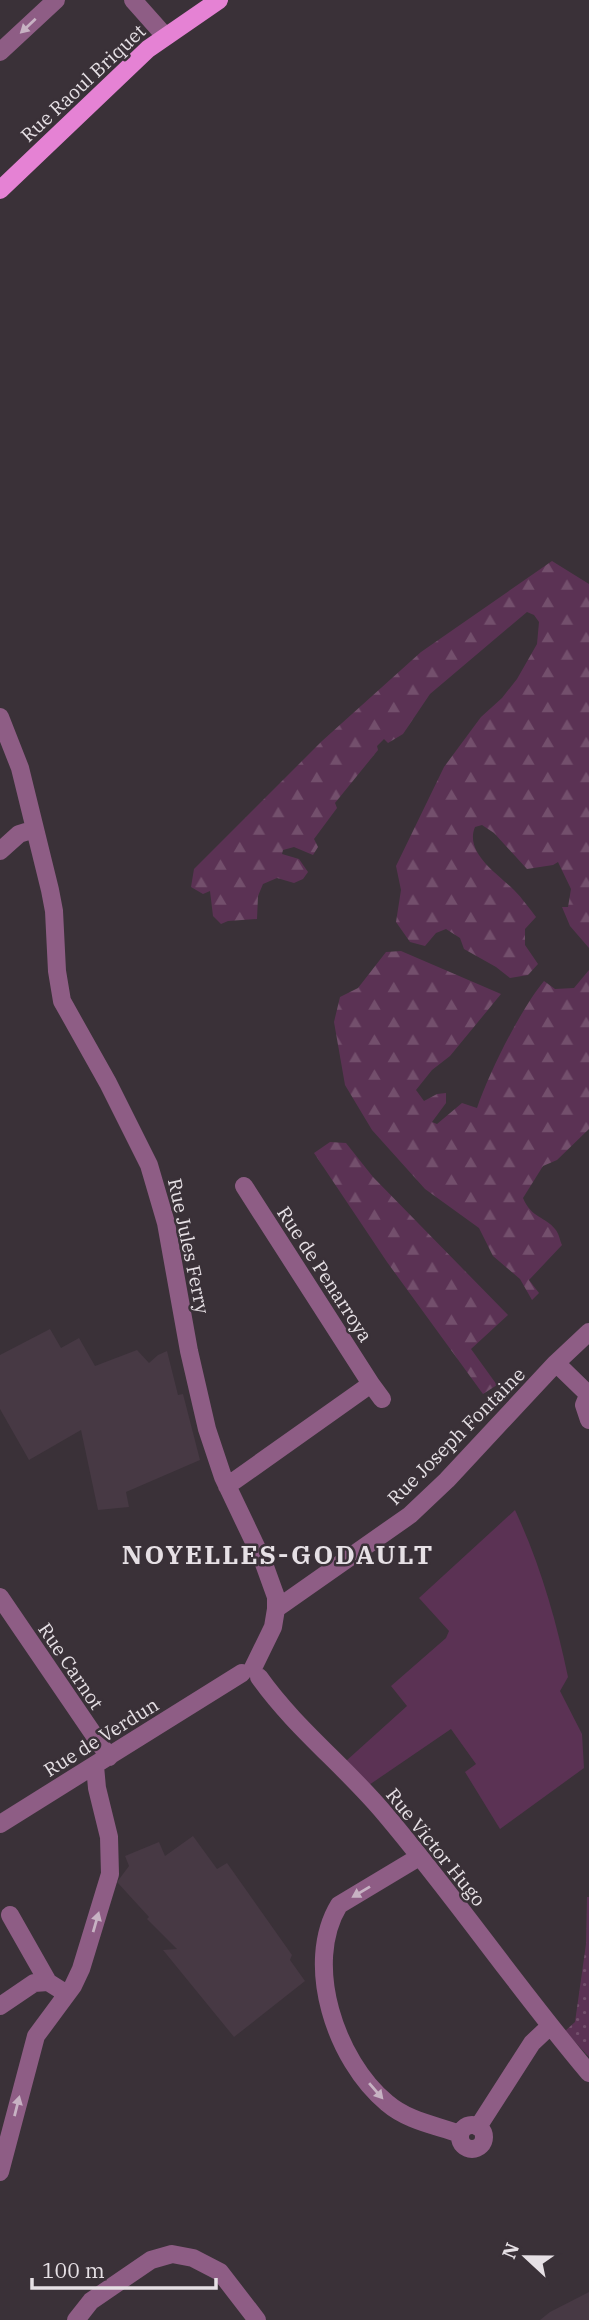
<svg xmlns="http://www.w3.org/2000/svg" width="589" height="2320" font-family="'IBM Plex Serif',serif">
  <defs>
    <pattern id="green-dots" width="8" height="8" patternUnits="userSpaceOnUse" patternTransform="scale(1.75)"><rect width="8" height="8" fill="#5b3254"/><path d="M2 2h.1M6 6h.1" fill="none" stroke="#734f6c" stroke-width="1.8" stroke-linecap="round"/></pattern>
    <pattern id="forest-firs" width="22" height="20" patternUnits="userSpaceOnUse" patternTransform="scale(1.75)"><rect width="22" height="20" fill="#5b3254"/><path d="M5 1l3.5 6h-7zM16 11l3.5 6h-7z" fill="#734f6c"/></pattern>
  </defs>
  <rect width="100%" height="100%" fill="#3a3138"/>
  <path fill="#473944" d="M 50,1329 L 61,1348 L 79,1338 L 95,1366 L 137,1350 L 149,1363 L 158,1355 L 167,1351 L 178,1395 L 183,1394 L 200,1460 L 126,1492 L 129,1507 L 98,1510 L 81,1430 L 29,1460 L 0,1409 L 0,1355 Z
    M 193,1836 L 217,1869 L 227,1863 L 292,1955 L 290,1960 L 305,1981 L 234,2037 L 163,1950 L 177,1949 L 147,1919 L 149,1917 L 117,1882 L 129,1866 L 125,1856 L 159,1842 L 165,1856 Z
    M 589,2292 L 589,2320 L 540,2320 L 550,2312 Z"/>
  <path fill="url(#green-dots)" d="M 587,1897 L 589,1897 L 589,2057 L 565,2031 L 575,2022 L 586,1944 Z"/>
  <path fill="url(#forest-firs)" d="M 552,561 L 589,584 L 589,948 L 570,926 L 562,907 L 568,907 L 571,889 L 558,862 L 553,865 L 527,869 L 494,833 L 482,825 L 475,827 C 464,853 499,875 514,890 C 522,898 529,908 536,917 L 525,929 L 525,945 L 538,964 L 528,975 L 510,978 L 496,967 L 464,949 L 460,938 L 446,929 L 436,933 L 425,946 L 410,942 L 396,922 L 401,890 L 396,866 L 444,767 L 481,717 L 502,698 L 517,679 L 537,644 L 539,622 L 534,615 L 527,612 L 430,694 L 403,734 L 388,743 L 384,739 L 377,746 L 378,750 L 335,803 L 337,808 L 314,839 L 318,847 L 313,855 L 294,847 L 283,850 L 282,854 L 299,859 L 308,872 L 303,879 L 294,883 L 277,878 L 263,884 L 258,896 L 257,919 L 228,921 L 221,924 L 213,916 L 210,891 L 203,894 L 191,887 L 194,869 L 322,741 L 421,652 Z
    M 401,951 L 501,994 L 450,1056 L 432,1070 L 416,1090 L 424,1101 L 437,1094 L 446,1093 L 446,1103 L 432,1122 L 437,1124 L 462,1103 L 477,1108 C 489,1073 520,1010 544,981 L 555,989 L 574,988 L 589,970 L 589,1129 L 557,1160 L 543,1166 L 523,1198 C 531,1218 546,1217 555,1229 C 559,1233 560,1241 562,1245 L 529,1280 L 539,1293 L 532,1300 L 520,1279 L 493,1256 L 479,1228 L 425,1189 L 372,1130 L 345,1085 L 334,1022 L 340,997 L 358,988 L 386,952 Z
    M 330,1142 L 346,1143 L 373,1177 L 508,1315 L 471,1349 L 497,1385 L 483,1394 L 387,1262 L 314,1153 Z"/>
  <path fill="#5b3254" d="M 515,1510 C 540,1564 556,1619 568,1677 L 560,1691 L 582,1734 L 584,1768 L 500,1829 L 465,1772 L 476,1764 L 451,1729 L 369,1785 L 346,1761 L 407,1706 L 391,1686 L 446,1638 L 449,1631 L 419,1598 Z"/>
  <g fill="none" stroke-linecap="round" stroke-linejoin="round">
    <path stroke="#8e5d85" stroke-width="18" d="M 133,0 L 165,36
      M 0,52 L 56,0
      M 0,717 L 20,768 L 50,890 L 54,911 L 57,971 L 62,1001 L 108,1083 L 149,1165 L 166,1223 L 189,1351 L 207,1429 L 223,1477 L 263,1561 L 276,1597 L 276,1609 L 273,1627 L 253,1668
      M 0,851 L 19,834 L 35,829
      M 556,1363 L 588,1394
      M 371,1384 L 382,1399
      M 589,1393 L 584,1405 L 589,1420
      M 227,1486 L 371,1384 L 244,1186
      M 0,1597 L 109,1757
      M 276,1609 L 410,1515 L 447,1480 L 556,1363 L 589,1332
      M 259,1677 C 295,1728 345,1766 385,1814 C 456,1898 518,1989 589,2073
      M 0,1824 L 242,1673
      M 419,1857 L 339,1905 C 303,1964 336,2061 387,2103 C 408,2121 435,2125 460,2134
      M 10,1915 L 48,1982 L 67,1994
      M 0,2006 L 34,1983 L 48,1982
      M460 2137a12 12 0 1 1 24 0a12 12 0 1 1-24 0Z
      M 478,2127 L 532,2043 L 549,2027
      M 0,2172 L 36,2036 L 73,1986 L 81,1969 L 110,1874 L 109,1837 L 97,1788 L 95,1766
      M 76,2320 L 91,2301 L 151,2260 L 172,2254 L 193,2258 L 220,2272 L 257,2320"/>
    <path stroke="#e582d4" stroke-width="18" d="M 0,190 L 148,49 L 219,0"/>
  </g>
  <defs><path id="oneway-solid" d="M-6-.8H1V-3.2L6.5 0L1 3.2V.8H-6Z" transform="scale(1.75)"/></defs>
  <g fill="#c7b2c3">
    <use href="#oneway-solid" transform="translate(28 26) rotate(137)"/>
    <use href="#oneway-solid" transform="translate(361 1892) rotate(149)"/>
    <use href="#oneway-solid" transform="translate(96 1922) rotate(-74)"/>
    <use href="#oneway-solid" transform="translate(376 2091) rotate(49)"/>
    <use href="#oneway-solid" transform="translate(17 2106) rotate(-76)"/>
  </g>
  <g text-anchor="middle" stroke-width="5" stroke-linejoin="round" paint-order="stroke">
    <g font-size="19" fill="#e6e0e5" stroke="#3a3138">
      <text transform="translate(83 83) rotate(-43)" y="7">Rue Raoul Briquet</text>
      <text transform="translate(189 1246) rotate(78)" y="7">Rue Jules Ferry</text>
      <text transform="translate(325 1274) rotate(57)" y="7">Rue de Penarroya</text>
      <text transform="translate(456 1436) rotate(-45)" y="7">Rue Joseph Fontaine</text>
      <text transform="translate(71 1666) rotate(56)" y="7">Rue Carnot</text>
      <text transform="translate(101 1737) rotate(-32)" y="7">Rue de Verdun</text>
      <text transform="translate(436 1847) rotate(51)" y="7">Rue Victor Hugo</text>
    </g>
    <g font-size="26" font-weight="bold" letter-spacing="2" fill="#e6e0e5" stroke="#3a3138">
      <text x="278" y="1564">NOYELLES-GODAULT</text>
    </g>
  </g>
  <g transform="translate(526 2257) rotate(292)" stroke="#3a3138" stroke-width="5" paint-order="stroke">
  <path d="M0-5L12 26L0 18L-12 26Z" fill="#e6e0e5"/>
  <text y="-10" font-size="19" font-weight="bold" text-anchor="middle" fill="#e6e0e5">N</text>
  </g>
  <path d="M32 2278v10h184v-10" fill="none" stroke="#e6e0e5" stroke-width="3.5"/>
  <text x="42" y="2278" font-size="21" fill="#e6e0e5" stroke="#3a3138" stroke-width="5" paint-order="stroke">100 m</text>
</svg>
